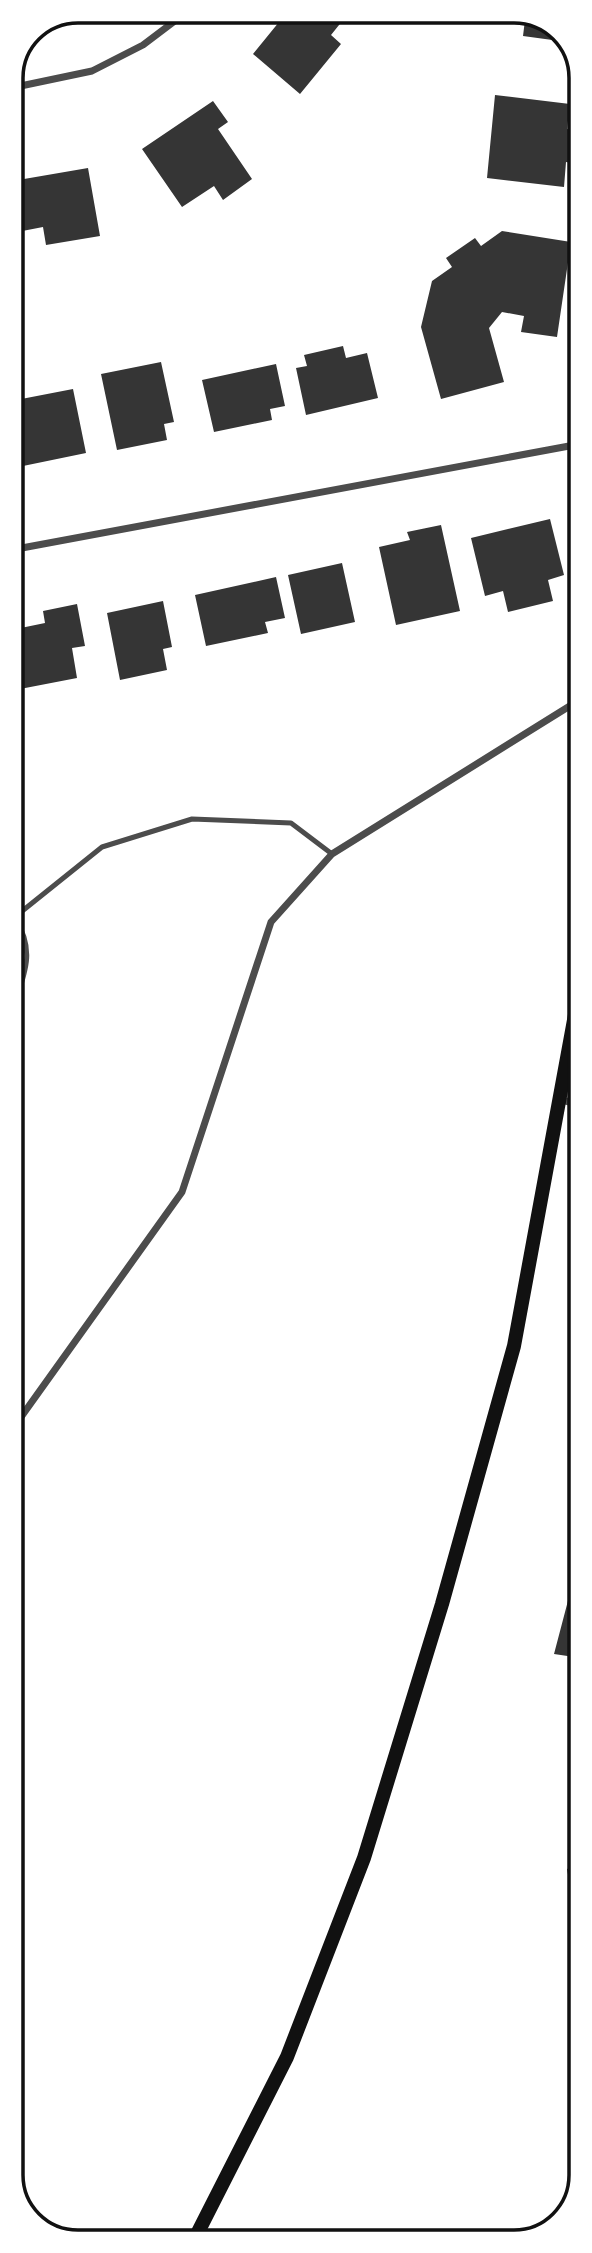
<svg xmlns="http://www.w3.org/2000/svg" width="592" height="2253" font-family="'IBM Plex Sans',sans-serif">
  <rect width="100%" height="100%" fill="#fff"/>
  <path fill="#353535" d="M 288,11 L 332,11 L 343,20 L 331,35 L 341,44 L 300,94 L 253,54 Z
    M 526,12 L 559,27 L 567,42 L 523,36 Z
    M 495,95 L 570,104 L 567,129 L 580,131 L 576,164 L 566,162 L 564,187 L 487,178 Z
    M 213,101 L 228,122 L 218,129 L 252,179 L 223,200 L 214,186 L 182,207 L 142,149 Z
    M 22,167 L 24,179 L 88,168 L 100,236 L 46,245 L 43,227 L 12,233 L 11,168 Z
    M 502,231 L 571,242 L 557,337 L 521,332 L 524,316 L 502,312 L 489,328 L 504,382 L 441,399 L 421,327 L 432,281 L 452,267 L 446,258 L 475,238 L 481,246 Z
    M 343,346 L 346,358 L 367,353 L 378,398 L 306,415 L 296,368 L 307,366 L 304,355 Z
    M 161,362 L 174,422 L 164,424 L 167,440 L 117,450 L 101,374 Z
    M 276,364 L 285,406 L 270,409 L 272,420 L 214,432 L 202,380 Z
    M 73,389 L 86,453 L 23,466 L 11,401 Z
    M 550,519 L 564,575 L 548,580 L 553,601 L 508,612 L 503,591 L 485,596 L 471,538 Z
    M 441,525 L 460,611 L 396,625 L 379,547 L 410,540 L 407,532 Z
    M 342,563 L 355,622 L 301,634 L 288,575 Z
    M 276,577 L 285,618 L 265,622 L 268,633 L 206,646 L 195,595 Z
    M 163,601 L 172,647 L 163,649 L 167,670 L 120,680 L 107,613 Z
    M 77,604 L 85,646 L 72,648 L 77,678 L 20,689 L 11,630 L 45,623 L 43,611 Z
    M 580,1555 L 581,1556 L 581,1658 L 554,1654 Z
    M 581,1864 L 581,1945 L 580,1945 L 567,1869 Z"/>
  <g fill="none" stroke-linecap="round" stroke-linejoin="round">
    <path stroke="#4c4c4c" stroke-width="5" d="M 11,920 L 102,847 L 192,819 L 291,823 L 332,854
      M 11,1015 C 22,979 38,953 15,919"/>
    <path stroke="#4c4c4c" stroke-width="7" d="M 11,88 L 92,71 L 143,45 L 188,11
      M 11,550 L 580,444
      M 558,1099 L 581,1105
      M 11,1431 L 182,1192 L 271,922 L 332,854 L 581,699"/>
    <path stroke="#111" stroke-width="14" d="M 193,2242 L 287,2057 L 364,1858 L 442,1604 L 514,1346 L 581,982"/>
  </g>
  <path d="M0 0H592V2253H0ZM78 23H514A55 55 0 0 1 569 78V2175A55 55 0 0 1 514 2230H78A55 55 0 0 1 23 2175V78A55 55 0 0 1 78 23Z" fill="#fff" fill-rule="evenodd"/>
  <path fill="none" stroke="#111" stroke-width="3.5" d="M78 23H514A55 55 0 0 1 569 78V2175A55 55 0 0 1 514 2230H78A55 55 0 0 1 23 2175V78A55 55 0 0 1 78 23Z"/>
</svg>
